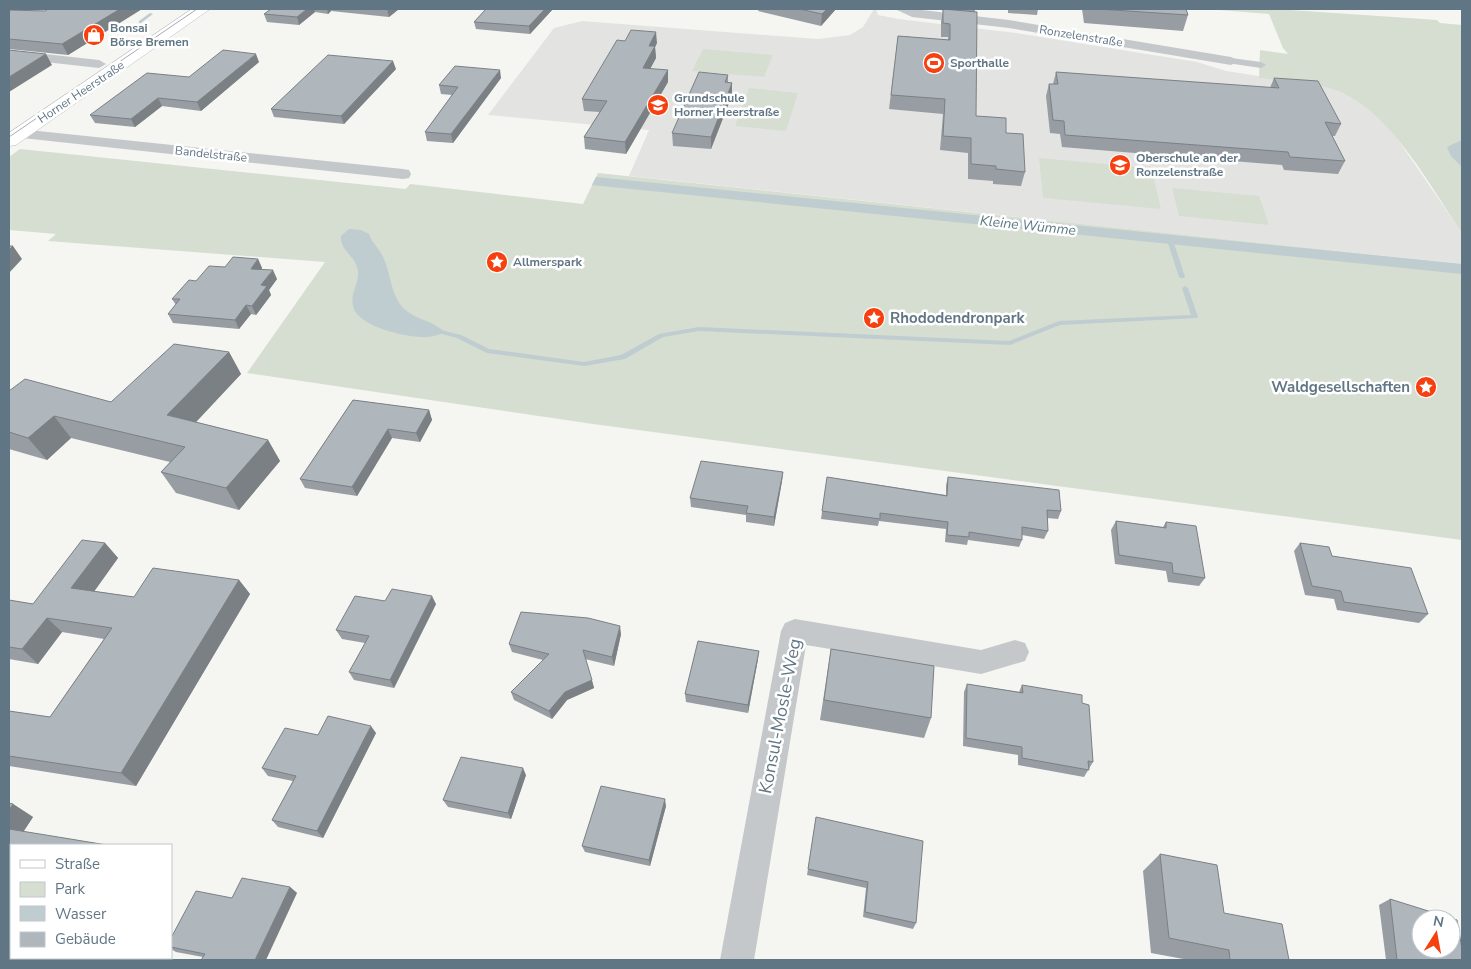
<svg xmlns="http://www.w3.org/2000/svg" width="1471" height="969" font-family="'Nunito Sans',sans-serif">
  <rect width="100%" height="100%" fill="#f5f5f1"/>
  <path fill="#e3e4e2" d="M 874,9 L 876,9 L 878,15 L 898,19 L 1016,33 L 1197,62 L 1226,71 L 1330,87 L 1364,103 L 1394,134 L 1462,233 L 1462,264 L 629,176 L 649,130 L 488,115 L 554,28 L 582,21 L 818,39 L 850,35 L 863,27 Z"/>
  <path fill="#d6ded1" d="M 1207,9 L 1276,9 L 1437,20 L 1440,23 L 1462,25 L 1462,233 C 1431,187 1390,111 1338,91 C 1318,83 1281,81 1259,78 L 1260,50 L 1288,54 L 1283,48 L 1269,14 Z
    M 703,49 L 773,55 L 764,77 L 692,71 Z
    M 749,88 L 798,93 L 786,131 L 735,126 Z
    M 20,149 L 406,189 L 410,184 L 583,204 L 598,173 L 1462,264 L 1462,540 L 593,424 L 247,373 L 325,262 L 48,241 L 56,234 L 9,230 L 9,157 Z
    M 1039,158 L 1151,168 L 1161,209 L 1043,198 Z
    M 1172,188 L 1259,196 L 1269,225 L 1179,216 Z"/>
  <path fill="#bfccd0" d="M 1462,140 L 1462,167 L 1451,156 L 1447,147 Z
    M 596,177 L 1462,264 L 1462,274 L 592,185 Z
    M 349,229 L 361,230 L 369,234 C 372,243 379,248 383,257 C 392,275 390,299 408,312 C 420,321 435,321 445,333 C 439,334 433,337 427,337 C 408,338 357,327 353,306 C 350,294 359,283 358,272 C 357,256 340,252 341,236 Z"/>
  <g fill="none" stroke-linecap="round" stroke-linejoin="round">
    <path fill="#bfccd0" fill-rule="evenodd" d="M 150,13 L 153,14 L 141,23 L 139,23 L 139,21 Z
      M 1169,235 L 1172,237 L 1185,277 L 1184,278 L 1180,278 L 1179,277 L 1166,237 Z
      M 1185,286 L 1188,288 L 1198,317 L 1197,318 L 1060,325 L 1010,345 L 699,331 L 663,337 L 625,359 L 584,366 L 487,353 L 457,338 L 435,332 L 434,331 L 437,329 L 461,335 L 489,349 L 584,362 L 621,355 L 659,334 L 699,327 L 1009,341 L 1059,321 L 1191,315 L 1182,288 Z"/>
    <g stroke="#b8bec2" stroke-width="1">
      <path id="secondary" d="M 192,9 L 210,9 L 16,145 L 9,146 L 9,133 Z"/>
    </g>
    <path fill="#c4c8cb" fill-rule="evenodd" d="M 1231,58 L 1261,62 L 1266,65 L 1261,68 L 1227,63 L 1226,61 Z"/>
    <path fill="#c4c8cb" fill-rule="evenodd" d="M 895,9 L 913,9 L 1009,20 L 1231,57 L 1238,61 L 1231,65 L 1009,28 L 912,17 Z
      M 9,50 L 99,60 L 106,64 L 99,68 L 9,58 Z
      M 19,129 L 403,169 L 409,170 L 411,174 L 409,178 L 403,179 L 13,137 L 11,134 L 13,131 Z
      M 795,619 L 981,650 L 1015,640 L 1025,643 L 1029,652 L 1025,661 L 981,674 L 806,645 L 754,960 L 720,960 L 781,631 L 785,623 Z"/>
    <use href="#secondary" fill="#fff" fill-rule="evenodd"/>
    <path stroke="#a4abb0" stroke-width="1" d="M 9,137 L 197,9"/>
  </g>
  <path fill="#979da2" d="M 48,9 L 142,9 L 68,55 L 9,49 L 9,10 L 45,11 Z
    M 271,9 L 399,9 L 389,17 L 331,11 L 328,14 L 315,12 L 299,25 L 267,22 L 264,14 Z
    M 486,9 L 553,9 L 530,34 L 476,29 L 474,22 Z
    M 759,9 L 836,9 L 821,26 L 758,11 Z
    M 942,9 L 975,9 L 975,12 L 976,116 L 1006,133 L 1025,172 L 1021,186 L 993,184 L 993,181 L 968,179 L 968,153 L 940,150 L 943,114 L 889,109 L 898,36 L 948,40 L 948,37 L 941,37 L 941,22 L 943,11 L 942,10 Z
    M 1008,9 L 1038,9 L 1037,15 L 1008,13 Z
    M 1082,9 L 1186,9 L 1188,15 L 1183,31 L 1084,23 Z
    M 657,43 L 655,47 L 656,58 L 650,69 L 668,70 L 668,82 L 626,154 L 585,149 L 584,137 L 600,112 L 584,111 L 582,99 Z
    M 259,62 L 201,111 L 162,106 L 135,127 L 95,123 L 90,115 L 189,77 Z
    M 396,69 L 344,124 L 274,117 L 271,109 Z
    M 1056,72 L 1270,88 L 1274,78 L 1341,124 L 1335,136 L 1332,136 L 1345,161 L 1338,174 L 1284,170 L 1282,165 L 1062,147 L 1060,134 L 1050,133 L 1046,96 L 1049,84 L 1053,84 Z
    M 728,75 L 728,82 L 732,83 L 732,95 L 711,149 L 673,146 L 672,133 Z
    M 501,78 L 453,143 L 427,141 L 425,132 L 452,95 L 441,94 L 439,85 Z
    M 258,259 L 262,268 L 262,269 L 277,279 L 269,290 L 271,295 L 256,315 L 251,314 L 239,329 L 173,323 L 168,314 L 176,305 L 172,299 L 225,267 Z
    M 229,352 L 241,374 L 196,422 L 268,440 L 280,461 L 239,510 L 176,493 L 161,472 L 170,462 L 71,438 L 47,460 L 9,449 L 9,391 L 111,402 Z
    M 353,400 L 429,410 L 432,420 L 420,442 L 392,438 L 357,496 L 305,488 L 300,479 Z
    M 783,472 L 782,481 L 774,526 L 746,522 L 746,515 L 691,507 L 690,498 Z
    M 827,477 L 946,495 L 946,485 L 948,477 L 1061,511 L 1058,519 L 1047,518 L 1048,531 L 1044,539 L 1022,535 L 1022,540 L 1019,547 L 968,540 L 967,545 L 945,542 L 946,529 L 879,521 L 878,526 L 821,519 Z
    M 1116,521 L 1163,527 L 1166,522 L 1205,578 L 1199,586 L 1168,582 L 1166,571 L 1115,564 L 1111,530 Z
    M 105,543 L 118,558 L 94,591 L 134,597 L 239,580 L 250,594 L 136,786 L 9,766 L 9,711 L 50,717 L 104,639 L 62,632 L 38,664 L 9,659 L 9,600 L 33,604 Z
    M 1300,543 L 1332,556 L 1428,614 L 1419,623 L 1337,610 L 1334,599 L 1305,595 L 1294,551 Z
    M 385,601 L 436,604 L 394,688 L 354,680 L 349,672 L 365,643 L 342,639 L 336,630 Z
    M 621,634 L 614,666 L 585,659 L 594,688 L 567,700 L 552,719 L 514,700 L 511,692 L 543,660 L 512,652 L 509,644 Z
    M 831,649 L 931,718 L 924,738 L 820,720 Z
    M 758,659 L 748,713 L 686,702 L 685,694 Z
    M 967,684 L 1019,692 L 1022,685 L 1082,703 L 1093,762 L 1084,777 L 1018,765 L 1018,755 L 963,746 L 964,692 Z
    M 376,733 L 323,838 L 278,827 L 272,820 L 293,781 L 268,776 L 262,768 L 318,735 Z
    M 526,775 L 511,819 L 448,807 L 443,800 Z
    M 9,803 L 13,804 L 33,817 L 23,832 L 11,845 L 11,906 L 9,905 Z
    M 666,806 L 650,866 L 585,852 L 582,846 Z
    M 816,817 L 916,923 L 913,929 L 863,917 L 866,888 L 807,875 Z
    M 1160,854 L 1224,913 L 1289,960 L 1189,960 L 1151,953 L 1143,871 Z
    M 290,887 L 297,893 L 203,957 L 176,952 L 171,949 L 171,938 L 232,898 Z
    M 1390,899 L 1462,960 L 1386,960 L 1379,905 Z"/>
  <path fill="#7b8084" d="M 120,9 L 142,9 L 68,55 L 62,44 Z
    M 307,9 L 314,9 L 315,12 L 299,25 L 297,17 Z
    M 327,9 L 330,9 L 331,11 L 328,14 Z
    M 387,9 L 399,9 L 389,17 Z
    M 545,9 L 553,9 L 530,34 L 529,26 Z
    M 827,9 L 836,9 L 821,26 L 822,14 Z
    M 656,32 L 657,43 L 655,47 L 656,58 L 644,80 L 643,68 L 649,46 Z
    M 46,54 L 52,65 L 9,92 L 9,77 Z
    M 256,54 L 259,62 L 201,111 L 197,102 Z
    M 393,61 L 396,69 L 344,124 L 341,116 Z
    M 500,70 L 501,78 L 453,143 L 451,134 Z
    M 668,70 L 668,82 L 626,154 L 625,142 Z
    M 732,83 L 732,95 L 711,149 L 711,137 Z
    M 158,98 L 162,106 L 135,127 L 131,119 Z
    M 13,246 L 22,259 L 9,273 L 9,250 Z
    M 258,259 L 262,268 L 255,278 L 251,269 Z
    M 273,270 L 277,279 L 269,290 L 271,295 L 256,315 L 252,306 L 261,285 Z
    M 246,305 L 251,314 L 239,329 L 235,320 Z
    M 229,352 L 241,374 L 182,437 L 167,415 Z
    M 429,410 L 432,420 L 420,442 L 416,433 Z
    M 54,416 L 71,438 L 47,460 L 28,438 Z
    M 388,429 L 392,438 L 357,496 L 352,487 Z
    M 268,440 L 280,461 L 239,510 L 226,488 Z
    M 783,472 L 782,481 L 774,526 L 774,517 Z
    M 105,543 L 118,558 L 86,603 L 71,588 Z
    M 239,580 L 250,594 L 136,786 L 121,773 Z
    M 432,596 L 436,604 L 394,688 L 390,680 Z
    M 47,618 L 62,632 L 38,664 L 22,649 Z
    M 620,626 L 621,634 L 614,666 L 612,657 Z
    M 759,651 L 758,659 L 748,713 L 748,705 Z
    M 592,680 L 594,688 L 567,700 L 552,719 L 549,711 L 565,692 Z
    M 371,726 L 376,733 L 323,838 L 317,831 Z
    M 523,768 L 526,775 L 511,819 L 508,813 Z
    M 665,799 L 666,806 L 650,866 L 649,860 Z
    M 13,804 L 33,817 L 18,840 L 9,835 L 9,810 Z
    M 290,887 L 297,893 L 266,960 L 255,960 Z"/>
  <path fill="#b0b7bc" stroke="#7b8084" fill-rule="evenodd" d="M 48,9 L 120,9 L 62,44 L 9,39 L 9,10 L 45,11 Z
    M 271,9 L 307,9 L 297,17 L 264,14 Z
    M 486,9 L 545,9 L 529,26 L 474,22 Z
    M 799,9 L 827,9 L 822,14 Z
    M 943,9 L 977,12 L 976,116 L 1006,118 L 1006,133 L 1023,134 L 1025,172 L 996,169 L 996,166 L 971,164 L 971,138 L 943,136 L 945,99 L 891,95 L 898,36 L 950,40 L 950,24 L 943,23 Z
    M 1098,9 L 1186,9 L 1188,15 Z
    M 631,30 L 656,32 L 649,46 L 655,46 L 643,68 L 668,70 L 625,142 L 584,137 L 607,101 L 582,99 L 617,40 L 625,41 Z
    M 9,50 L 46,54 L 9,77 Z
    M 223,50 L 256,54 L 197,102 L 158,98 L 131,119 L 90,115 L 147,73 L 189,77 Z
    M 328,55 L 393,61 L 341,116 L 271,109 Z
    M 455,66 L 500,70 L 451,134 L 425,132 L 458,87 L 439,85 Z
    M 699,72 L 728,75 L 725,82 L 732,83 L 711,137 L 672,133 Z
    M 1056,72 L 1279,88 L 1274,78 L 1318,81 L 1341,124 L 1325,122 L 1345,161 L 1290,157 L 1288,152 L 1065,135 L 1064,121 L 1053,120 L 1049,84 L 1058,84 Z
    M 9,246 L 13,246 L 9,250 Z
    M 233,257 L 258,259 L 251,269 L 273,270 L 261,285 L 267,286 L 252,306 L 246,305 L 235,320 L 168,314 L 180,299 L 172,299 L 189,280 L 196,281 L 209,266 L 225,267 Z
    M 174,344 L 229,352 L 167,415 L 268,440 L 226,488 L 161,472 L 185,447 L 54,416 L 28,438 L 9,432 L 9,391 L 25,379 L 111,402 Z
    M 353,400 L 429,410 L 416,433 L 388,429 L 352,487 L 300,479 Z
    M 701,461 L 783,472 L 774,517 L 746,513 L 748,506 L 690,498 Z
    M 827,477 L 947,496 L 948,477 L 1059,490 L 1061,511 L 1047,510 L 1048,531 L 1022,527 L 1022,540 L 969,532 L 969,537 L 947,535 L 948,522 L 880,513 L 880,519 L 822,511 Z
    M 1116,521 L 1166,528 L 1166,522 L 1196,526 L 1205,578 L 1173,573 L 1172,563 L 1119,555 Z
    M 82,540 L 105,543 L 71,588 L 134,597 L 153,568 L 239,580 L 121,773 L 9,756 L 9,711 L 50,717 L 112,628 L 47,618 L 22,649 L 9,647 L 9,600 L 33,604 Z
    M 1300,543 L 1329,547 L 1332,556 L 1411,568 L 1428,614 L 1344,602 L 1341,591 L 1312,586 Z
    M 392,589 L 432,596 L 390,680 L 349,672 L 369,636 L 336,630 L 355,596 L 385,601 Z
    M 521,612 L 588,618 L 620,626 L 612,657 L 583,650 L 592,680 L 565,692 L 549,711 L 511,692 L 549,654 L 509,644 Z
    M 698,641 L 759,651 L 748,705 L 685,694 Z
    M 831,649 L 934,666 L 931,718 L 824,700 Z
    M 967,684 L 1023,693 L 1022,685 L 1082,695 L 1082,703 L 1089,705 L 1093,762 L 1088,761 L 1089,770 L 1022,758 L 1022,747 L 966,738 Z
    M 328,716 L 371,726 L 317,831 L 272,820 L 296,776 L 262,768 L 285,728 L 318,735 Z
    M 461,757 L 523,768 L 508,813 L 443,800 Z
    M 601,786 L 665,799 L 649,860 L 582,846 Z
    M 9,803 L 13,804 L 9,810 Z
    M 816,817 L 923,841 L 916,923 L 865,912 L 868,882 L 808,869 Z
    M 9,829 L 107,845 L 11,845 L 11,898 L 9,898 Z
    M 1160,854 L 1217,865 L 1224,913 L 1282,924 L 1289,960 L 1230,960 L 1229,950 L 1169,938 Z
    M 242,878 L 290,887 L 255,960 L 201,960 L 205,954 L 171,947 L 171,938 L 196,891 L 232,898 Z
    M 1390,899 L 1457,920 L 1462,949 L 1462,960 L 1397,960 ZM 1421,919 L 1451,919 L 1451,949 L 1421,949 Z"/>
  <defs>
    <g id="shop-disc" transform="scale(1.125)"><circle r="9.5" fill="#f64010" stroke="#fff"/><path d="M-5-2.5h2.3a2.7 3.5 0 0 1 5.4 0H5L5.5 6h-11ZM-1.5-2.5h3a1.5 2.3 0 0 0-3 0Z" fill="#fff"/></g>
    <g id="stadium-disc" transform="scale(1.125)"><circle r="9.5" fill="#f64010" stroke="#fff"/><path d="M0-5a6.5 5 0 1 0 0 10a6.5 5 0 1 0 0-10ZM-3.5-1.8h7v3.6h-7Z" fill="#fff"/></g>
    <g id="school-disc" transform="scale(1.125)"><circle r="9.5" fill="#f64010" stroke="#fff"/><path d="M0-5L7-2L0 1L-7-2ZM-4 1L0 2.5L4 1V4Q0 6-4 4Z" fill="#fff"/></g>
    <g id="sight-disc" transform="scale(1.125)"><circle r="9.5" fill="#f64010" stroke="#fff"/><path d="M0-6L1.8-2.2L6-1.7L2.9 1.2L3.7 5.4L0 3.3L-3.7 5.4L-2.9 1.2L-6-1.7L-1.8-2.2Z" fill="#fff"/></g>
  </defs>
  <g fill-rule="evenodd">
    <use href="#shop-disc" x="94" y="35"/>
    <use href="#stadium-disc" x="934" y="63"/>
    <use href="#school-disc" x="658" y="105"/>
    <use href="#school-disc" x="1120" y="165"/>
    <use href="#sight-disc" x="497" y="262"/>
    <use href="#sight-disc" x="874" y="318"/>
    <use href="#sight-disc" x="1426" y="387"/>
  </g>
  <g text-anchor="middle" stroke-width="5" stroke-linejoin="round" paint-order="stroke">
    <g font-size="12" font-weight="bold" fill="#617685" stroke="#fff" text-anchor="start">
      <text x="110" y="32">Bonsai<tspan x="110" dy="14">Börse Bremen</tspan></text>
      <text x="950" y="67">Sporthalle</text>
      <text x="674" y="102">Grundschule<tspan x="674" dy="14">Horner Heerstraße</tspan></text>
      <text x="1136" y="162">Oberschule an der<tspan x="1136" dy="14">Ronzelenstraße</tspan></text>
      <text x="513" y="266">Allmerspark</text>
    </g>
    <g font-size="12" fill="#617685" stroke="#fff">
      <text transform="translate(1081 36) rotate(9)" y="4">Ronzelenstraße</text>
      <text transform="translate(81 92) rotate(-34)" y="4">Horner Heerstraße</text>
      <text transform="translate(211 154) rotate(6)" y="4">Bandelstraße</text>
    </g>
    <g font-size="14" font-style="italic" fill="#5c7983" stroke="#fff">
      <text transform="translate(1028 225) rotate(6)" y="5">Kleine Wümme</text>
    </g>
    <g font-size="15" font-weight="bold" fill="#617685" stroke="#fff" text-anchor="start">
      <text x="890" y="323">Rhododendronpark</text>
      <text x="1410" y="392" text-anchor="end">Waldgesellschaften</text>
    </g>
    <g font-size="18" fill="#617685" stroke="#fff">
      <text transform="translate(780 716) rotate(-79)" y="6">Konsul-Mosle-Weg</text>
    </g>
  </g>
  <rect width="1471" height="969" fill="none" stroke="#617685" stroke-width="20"/>
  <rect x="10" y="844" width="162" height="115" fill="#ffffff" stroke="#c0c8ce"/>
  <rect x="20" y="860" width="25" height="8" fill="#ffffff" stroke="#c0c8ce"/>
  <text x="55" y="869" font-size="15" fill="#617685">Straße</text>
  <rect x="20" y="882" width="25" height="15" fill="#d6ded1" stroke="#c0c8ce"/>
  <text x="55" y="894" font-size="15" fill="#617685">Park</text>
  <rect x="20" y="906" width="25" height="15" fill="#bfccd0" stroke="#c0c8ce"/>
  <text x="55" y="919" font-size="15" fill="#617685">Wasser</text>
  <rect x="20" y="932" width="25" height="15" fill="#b0b7bc" stroke="#c0c8ce"/>
  <text x="55" y="944" font-size="15" fill="#617685">Gebäude</text>
  <g transform="translate(1436 934) rotate(11)"><circle r="24" fill="#ffffff" stroke="#c0c8ce"/>
  <path d="M0-4L9 19L0 12L-9 19Z" fill="#f64010"/>
  <text y="-8" font-size="14" font-weight="bold" text-anchor="middle" fill="#617685">N</text>
  </g>
</svg>
